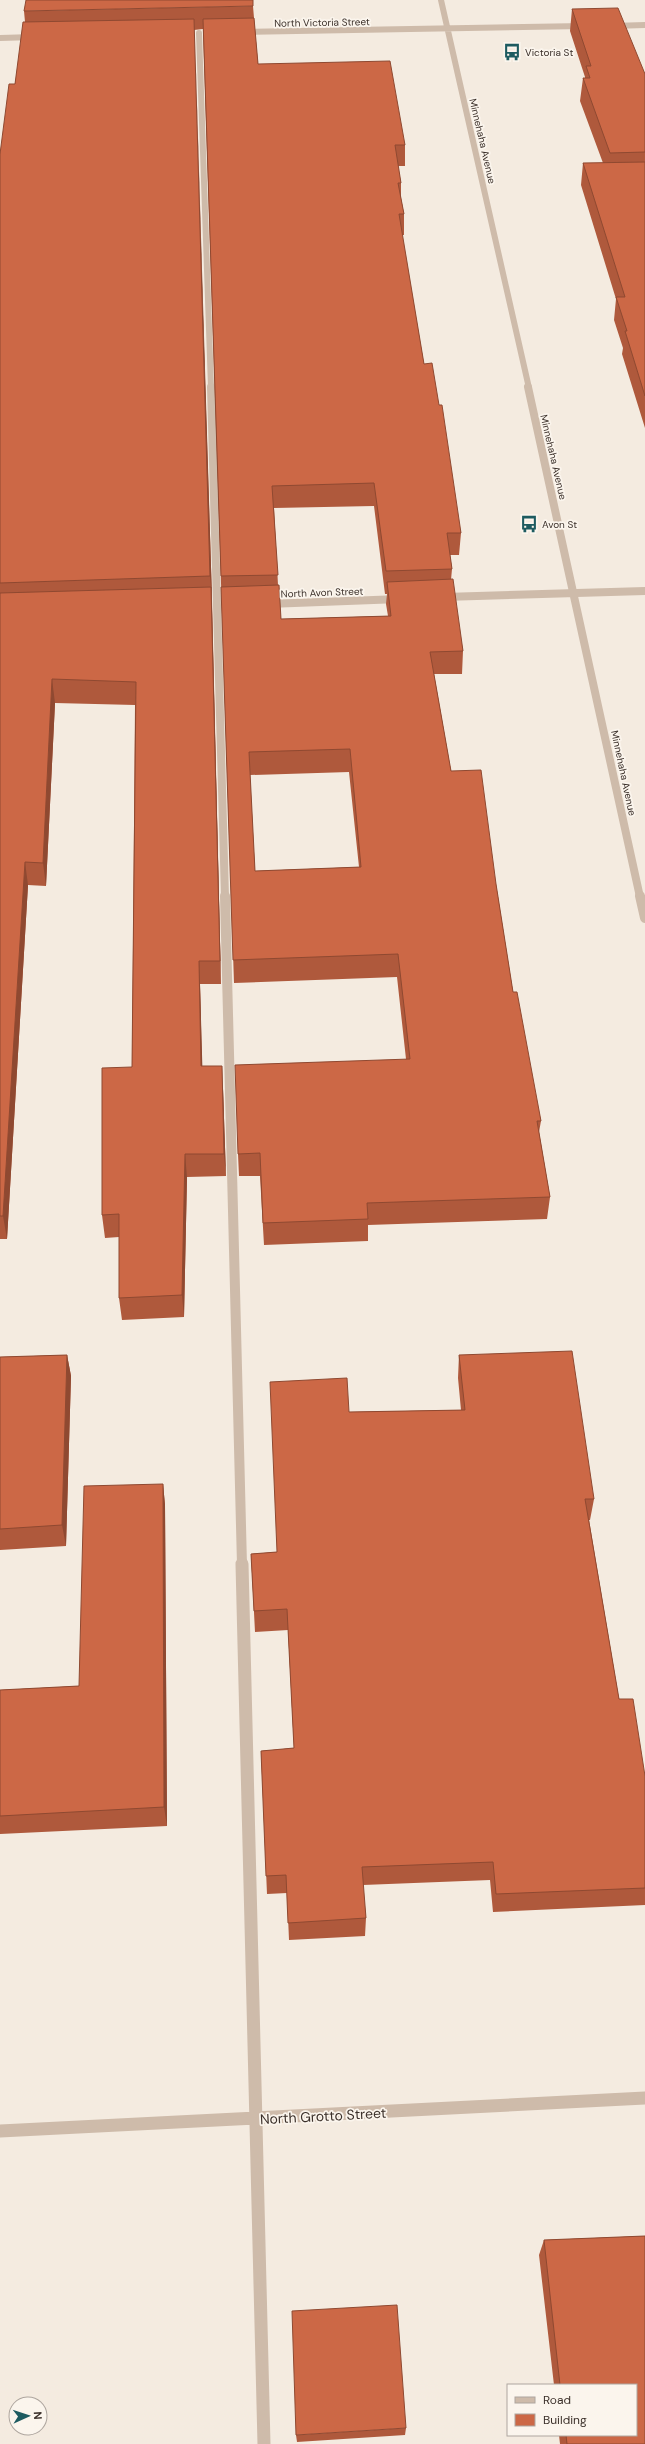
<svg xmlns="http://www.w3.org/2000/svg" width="645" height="2444" font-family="'DM Sans',sans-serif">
  <rect width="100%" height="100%" fill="#f4ebe0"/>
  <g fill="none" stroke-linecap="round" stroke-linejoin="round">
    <path stroke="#cebbaa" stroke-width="6" d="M 441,0 L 529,388
      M 612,26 L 645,25
      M 242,32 L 584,26
      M 199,33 L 211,388
      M 0,38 L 34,37"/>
    <path stroke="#cebbaa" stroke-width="8" d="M 211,387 L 225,897
      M 528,387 L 640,897
      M 444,597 L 645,591
      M 268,604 L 400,599"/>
    <path stroke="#cebbaa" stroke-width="10" d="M 225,896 L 242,1565
      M 640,896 L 645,918"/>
    <path stroke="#cebbaa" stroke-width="13" d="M 242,1564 L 264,2444
      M 0,2131 L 645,2098"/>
  </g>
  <path fill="#af593c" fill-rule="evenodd" d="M 253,6 L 254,18 L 258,64 L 405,145 L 405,166 L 398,166 L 401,183 L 401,198 L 404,214 L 404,235 L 402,235 L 424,364 L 461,533 L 459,555 L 450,555 L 452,569 L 451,580 L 463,651 L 462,674 L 434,674 L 451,771 L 496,884 L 513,992 L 541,1121 L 539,1132 L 550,1197 L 547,1219 L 368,1225 L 368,1241 L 264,1245 L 260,1176 L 239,1176 L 238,1154 L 406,1059 L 397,977 L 234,983 L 203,29 L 194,30 L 212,599 L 221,984 L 200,984 L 202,1066 L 223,1089 L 226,1176 L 187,1177 L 184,1317 L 122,1320 L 119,1298 L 119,1237 L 105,1238 L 102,1215 L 132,1067 L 135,705 L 55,703 L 46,886 L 28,885 L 7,1239 L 0,1239 L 0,154 L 15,84 L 25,22 L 24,11 ZM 374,506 L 385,594 L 387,594 L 386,604 L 388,616 L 281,619 L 278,585 L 274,508 ZM 349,772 L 359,867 L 255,871 L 250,775 Z
    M 572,9 L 645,74 L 645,428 L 622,354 L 623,348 L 614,320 L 616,299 L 581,185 L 583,163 L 603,163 L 580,101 L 583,78 L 585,78 L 585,77 L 570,31 Z
    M 67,1355 L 71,1376 L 66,1546 L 0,1550 L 0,1357 Z
    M 459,1355 L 594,1499 L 590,1520 L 589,1520 L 619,1699 L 645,1776 L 645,1905 L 493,1912 L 490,1880 L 363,1885 L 366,1918 L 365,1936 L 289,1940 L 287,1893 L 267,1894 L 261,1751 L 294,1748 L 288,1630 L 255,1632 L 251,1554 L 277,1552 L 349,1412 L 461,1410 L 458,1378 Z
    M 163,1484 L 165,1505 L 167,1826 L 0,1834 L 0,1690 L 79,1686 Z
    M 645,2236 L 645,2444 L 560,2444 L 559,2435 L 636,2435 L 636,2385 L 554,2385 L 539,2255 L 544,2240 Z
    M 406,2428 L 405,2435 L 297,2442 L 296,2435 Z"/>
  <path fill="#8f4931" d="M 195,39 L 212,599 L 210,576 Z
    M 211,587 L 212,610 L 221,984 L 220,961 Z
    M 52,679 L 55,703 L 46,886 L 43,863 Z
    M 25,862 L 28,885 L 7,1239 L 3,1216 Z
    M 199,961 L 200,984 L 203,1089 L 201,1066 Z
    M 222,1066 L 223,1089 L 226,1176 L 224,1154 Z
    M 185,1154 L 187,1177 L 184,1317 L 182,1295 Z
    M 67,1355 L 71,1376 L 66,1546 L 62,1525 Z
    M 163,1484 L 165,1505 L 167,1826 L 164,1807 Z"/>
  <path fill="#cc6846" stroke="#8f4931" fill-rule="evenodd" d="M 26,0 L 253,0 L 253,6 L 24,11 Z
    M 618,8 L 645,74 L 645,152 L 610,153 L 583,78 L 590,78 L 586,66 L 591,66 L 572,9 Z
    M 254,18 L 258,64 L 390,61 L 405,145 L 395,145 L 401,183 L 398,183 L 404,214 L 399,214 L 424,364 L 432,363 L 439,405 L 442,405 L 461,533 L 447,533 L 452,569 L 386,571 L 374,483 L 272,486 L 278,575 L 221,576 L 203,19 Z
    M 194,19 L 210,576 L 0,583 L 0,154 L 9,84 L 15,84 L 23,22 Z
    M 645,162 L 645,396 L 625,331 L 627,331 L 616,297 L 625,297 L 583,163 Z
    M 453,579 L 463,651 L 430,652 L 451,771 L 481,770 L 496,884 L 513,992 L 517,992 L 541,1121 L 537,1121 L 550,1197 L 367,1203 L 368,1219 L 263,1223 L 260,1153 L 238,1154 L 235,1065 L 410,1059 L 398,954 L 233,960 L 221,587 L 279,585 L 281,619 L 391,616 L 387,582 ZM 350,749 L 361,867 L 255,871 L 249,752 Z
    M 211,587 L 220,961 L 199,961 L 201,1066 L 222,1066 L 224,1154 L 185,1154 L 182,1295 L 119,1298 L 119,1214 L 102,1215 L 102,1068 L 132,1067 L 136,682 L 52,679 L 43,863 L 25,862 L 3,1216 L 0,1216 L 0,593 Z
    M 572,1351 L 594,1499 L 585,1499 L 619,1699 L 633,1699 L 645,1776 L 645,1888 L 496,1894 L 493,1862 L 362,1867 L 366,1918 L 288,1923 L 286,1875 L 266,1876 L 261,1751 L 294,1748 L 287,1609 L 254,1611 L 251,1554 L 277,1552 L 270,1382 L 347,1378 L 349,1412 L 465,1410 L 459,1355 Z
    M 67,1355 L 62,1525 L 0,1529 L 0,1357 Z
    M 163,1484 L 164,1807 L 0,1816 L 0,1690 L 79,1686 L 84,1486 Z
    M 645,2236 L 645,2444 L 567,2444 L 566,2435 L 636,2435 L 636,2385 L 560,2385 L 544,2240 Z
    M 397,2305 L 406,2428 L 296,2435 L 292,2311 Z"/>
  <defs>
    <g id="bus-bare" transform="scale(1.38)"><path d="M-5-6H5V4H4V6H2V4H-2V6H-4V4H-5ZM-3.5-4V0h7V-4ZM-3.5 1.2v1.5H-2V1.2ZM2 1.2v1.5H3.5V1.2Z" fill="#1d5b60" stroke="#fbf5ed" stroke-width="2.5" paint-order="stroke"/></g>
  </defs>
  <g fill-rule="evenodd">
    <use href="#bus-bare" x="512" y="52"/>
    <use href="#bus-bare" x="529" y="524"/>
  </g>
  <g text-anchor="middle" stroke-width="3.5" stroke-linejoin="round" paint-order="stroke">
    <g font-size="10" fill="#3b302a" stroke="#fbf5ed">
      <text transform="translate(322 22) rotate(-1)" y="4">North Victoria Street</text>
      <text transform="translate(483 141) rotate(77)" y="4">Minnehaha Avenue</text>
      <text transform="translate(554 457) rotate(77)" y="4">Minnehaha Avenue</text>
      <text transform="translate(322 592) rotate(-2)" y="4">North Avon Street</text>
      <text transform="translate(624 773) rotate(78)" y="4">Minnehaha Avenue</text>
    </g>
    <g font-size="10" fill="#3b302a" stroke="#fbf5ed" text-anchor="start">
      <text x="525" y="56">Victoria St</text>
      <text x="542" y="528">Avon St</text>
    </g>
    <g font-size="14" fill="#3b302a" stroke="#fbf5ed">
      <text transform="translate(323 2116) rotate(-3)" y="5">North Grotto Street</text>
    </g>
  </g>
  <rect x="507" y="2384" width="130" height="52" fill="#fbf5ed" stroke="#aea69f"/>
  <rect x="515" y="2397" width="20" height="6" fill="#cebbaa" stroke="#aea69f"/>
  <text x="543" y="2404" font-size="12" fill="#3b302a">Road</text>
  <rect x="515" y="2414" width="20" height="12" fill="#cc6846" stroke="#aea69f"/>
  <text x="543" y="2424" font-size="12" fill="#3b302a">Building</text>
  <g transform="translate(28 2416) rotate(87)"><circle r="19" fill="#fbf5ed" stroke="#aea69f"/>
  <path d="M0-3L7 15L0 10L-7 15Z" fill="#1d5b60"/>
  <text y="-6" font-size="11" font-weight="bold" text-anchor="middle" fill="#3b302a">N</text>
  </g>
</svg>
